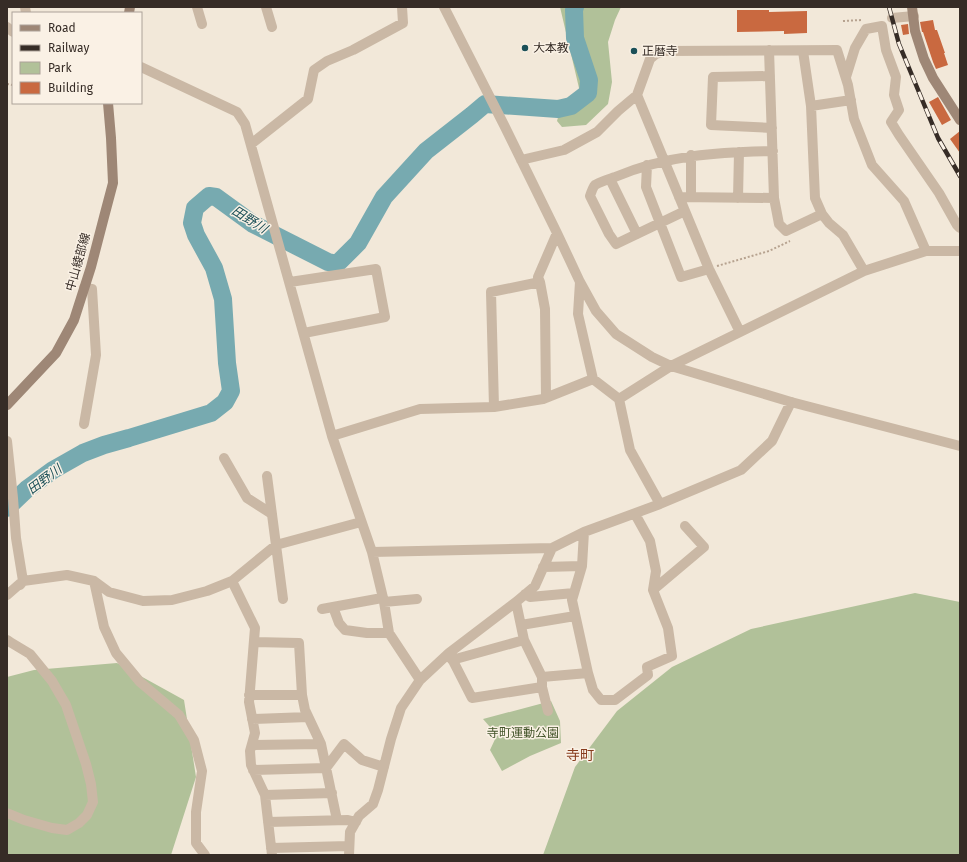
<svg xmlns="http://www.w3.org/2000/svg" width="967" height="862" font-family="'Fira Sans','Noto Sans JP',sans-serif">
  <rect width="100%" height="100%" fill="#f2e8d9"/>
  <path fill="#b1c199" d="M 560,7 L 621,7 L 615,20 L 608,42 L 612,82 L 608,104 L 586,125 L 562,127 L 557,121 L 559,114 L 581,107 L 579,88 Z
    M 915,593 L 960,602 L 960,855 L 543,855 L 575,767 L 617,711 L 672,667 L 751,629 Z
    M 117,663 L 184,700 L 196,777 L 171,855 L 7,855 L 7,677 L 34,670 Z
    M 551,701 L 560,721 L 561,743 L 530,756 L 502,771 L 490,750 L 497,735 L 483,719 Z"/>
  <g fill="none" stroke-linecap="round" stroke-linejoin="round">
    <path stroke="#77aab0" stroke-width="18" d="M 7,508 L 27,489 L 53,470 L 83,453 L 104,445 L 129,438 L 211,413 L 225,402 L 231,391 L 227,363 L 223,299 L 214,268 L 196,235 L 192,223 L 195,208 L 209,196 L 216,197 L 253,224 L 328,262 L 337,264 L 358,243 L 384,197 L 426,151 L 472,115 L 485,104 L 558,109 L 571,106 L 588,93 L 589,80 L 575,38 L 574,10 L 575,7"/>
  </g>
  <path fill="#c96940" d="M 737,10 L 769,10 L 769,12 L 807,11 L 807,33 L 784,34 L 784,31 L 737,32 Z
    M 933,20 L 935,30 L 937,30 L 945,53 L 944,53 L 948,65 L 936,69 L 933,62 L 923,32 L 922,32 L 920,22 Z
    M 908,24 L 909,34 L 903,35 L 901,25 Z
    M 938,97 L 951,120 L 942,125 L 929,102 Z
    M 960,131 L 960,153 L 950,139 Z"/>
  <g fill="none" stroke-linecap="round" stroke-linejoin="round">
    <path stroke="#b6a28f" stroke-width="2" stroke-dasharray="2 2" stroke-linecap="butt" d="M 843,21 L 862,20
      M 7,84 L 13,85
      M 717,266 L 769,251 L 790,241"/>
    <path stroke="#cab8a5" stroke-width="10" d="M 25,7 L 26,13
      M 197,7 L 202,24
      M 266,7 L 272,27
      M 892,18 L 914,16
      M 7,27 L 13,32
      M 769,50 L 774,198 L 779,224 L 786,231 L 822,214
      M 803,51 L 811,106 L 815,198 L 822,214 L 829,223 L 843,235 L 864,271
      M 141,67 L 237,112 L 245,124 L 332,436 L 372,552 L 384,602 L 389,633 L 420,680
      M 770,76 L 713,77 L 711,125 L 772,128
      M 846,77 L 855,48 L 866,29 L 882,26 L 886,50 L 896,77 L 894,95 L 899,110 L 891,122 L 899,135 L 939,193 L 957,225 L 960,228
      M 637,95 L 709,269 L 740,332
      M 811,106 L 851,100
      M 251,144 L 308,99 L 314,70 L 327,61 L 353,50 L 403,23 L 402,7
      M 521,160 L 564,150 L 597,132 L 618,111 L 637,95 L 650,59 L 656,54 L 665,51 L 837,50 L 848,85 L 854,119 L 872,165 L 904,201 L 926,251 L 864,271 L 671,366 L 619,399
      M 647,165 L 646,187 L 681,277 L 709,269
      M 610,179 L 637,234
      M 679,197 L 774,198
      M 691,197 L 691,155
      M 738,198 L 739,152
      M 685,211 L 616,244 L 609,234 L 590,196 C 591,193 593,187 595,185 C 598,183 611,178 615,177 C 667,155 718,152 773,151
      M 926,251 L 960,251
      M 290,282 L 376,269 L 385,317 L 304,333
      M 580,282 L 578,314 L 593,379 L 619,399 L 630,450 L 660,504
      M 546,398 L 545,309 L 540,282 L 538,277 L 557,233
      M 494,407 L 491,292 L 540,282
      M 84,424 L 96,355 L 92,289 L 84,288
      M 332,436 L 420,409 L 494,407 L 543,399 L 593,379
      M 7,441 L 13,498 L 16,538 L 23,581 L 20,585
      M 224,458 L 247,498 L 272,514
      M 267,476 L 283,599
      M 635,514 L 650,541 L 656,571 L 653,590 L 704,547 L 685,526
      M 372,552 L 552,548 L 584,532 L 660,504 L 741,470 L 772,441 L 791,402 L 671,366 L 652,357 L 616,334 L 596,311 L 580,282 L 557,233 L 504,125 L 444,7
      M 543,567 L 582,566
      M 94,581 L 104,627 L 116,653 L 140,682 L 179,715 L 194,740 L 202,771 L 196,812 L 196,843 L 205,855
      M 232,581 L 255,628 L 249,702 L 255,733 L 250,751 L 251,765 L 265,795 L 272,855
      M 525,594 L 530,597 L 574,593
      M 7,595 L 23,581 L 67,575 L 94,581 L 109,592 L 143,601 L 172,600 L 207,591 L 232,581 L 276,545 L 361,522
      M 384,602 L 417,599
      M 333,607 L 339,623 L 345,630 L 367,633 L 389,633
      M 322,609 L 382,598
      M 521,625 L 575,616
      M 7,640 L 10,642 L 30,654 L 52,681 L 66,705 L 86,764 L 91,784 L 93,802 L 87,815 L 79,823 L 67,830 L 52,828 L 24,820 L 7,813
      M 254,642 L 299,643 L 302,695 L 305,710 L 321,744 L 337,820
      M 449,653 L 472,698 L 542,687 L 542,677 L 524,640
      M 452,660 L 524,640 L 516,602
      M 588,673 L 593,690 L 601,700 L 615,700 L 648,675 L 647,667 L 672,656 L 668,628 L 653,590
      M 542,677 L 588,673 L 572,600 L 582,566 L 584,532
      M 542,687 L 548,711
      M 249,695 L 302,695
      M 252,719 L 308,717
      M 252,745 L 321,744
      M 253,770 L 326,768 L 344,744 L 362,760 L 384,767
      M 265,795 L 332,793
      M 268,822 L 348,820 L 356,822
      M 271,848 L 349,846
      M 349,855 L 350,832 L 359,816 L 373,804 L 378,790 L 391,739 L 401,708 L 420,680 L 449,653 L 516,602 L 535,586 L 552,548"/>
    <path stroke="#cab8a5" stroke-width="10" d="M 791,402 L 960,446"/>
    <path stroke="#9e8776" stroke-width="10" d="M 912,7 L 915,31 L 924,59 L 933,78 L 960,120
      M 129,13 L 130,7
      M 7,405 L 56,353 L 74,320 L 91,267 L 104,217 L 113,183 L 111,138 L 108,103"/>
    <g stroke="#362c26" stroke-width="4.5">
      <path id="rail" d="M 889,7 L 899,44 L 938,138 L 960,176"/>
    </g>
    <use href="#rail" stroke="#faf1e5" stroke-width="3" stroke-dasharray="9" stroke-linecap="butt"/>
  </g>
  <g fill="#1b5058" stroke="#faf1e5" stroke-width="1.5">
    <circle cx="525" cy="48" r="4"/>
    <circle cx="634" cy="51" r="4"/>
  </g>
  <g text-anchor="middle" stroke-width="3" stroke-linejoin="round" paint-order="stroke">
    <g font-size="12" fill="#362c26" stroke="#faf1e5" text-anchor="start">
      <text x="533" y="52">大本教</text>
      <text x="642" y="55">正暦寺</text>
    </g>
    <g font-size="12" fill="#362c26" stroke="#faf1e5">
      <text transform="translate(78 262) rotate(-74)" y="4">中山綾部線</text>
    </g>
    <g font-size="12" fill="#425429" stroke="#faf1e5">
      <text x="523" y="737">寺町運動公園</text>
    </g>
    <g font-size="13" font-style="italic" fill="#1b5058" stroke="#faf1e5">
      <text transform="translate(250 219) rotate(32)" y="5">田野川</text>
      <text transform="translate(44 479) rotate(-37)" y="5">田野川</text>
    </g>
    <g font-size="14" fill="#873c1d" stroke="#faf1e5">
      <text x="580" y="760">寺町</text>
    </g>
  </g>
  <rect width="967" height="862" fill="none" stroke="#362c26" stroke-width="16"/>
  <rect x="12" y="12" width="130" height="92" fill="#faf1e5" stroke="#aca299"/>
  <rect x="20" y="25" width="20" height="6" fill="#9e8776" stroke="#aca299"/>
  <text x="48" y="32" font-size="12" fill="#362c26">Road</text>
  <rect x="20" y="45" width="20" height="6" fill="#362c26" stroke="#aca299"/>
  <text x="48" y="52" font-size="12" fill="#362c26">Railway</text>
  <rect x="20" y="62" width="20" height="12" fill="#b1c199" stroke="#aca299"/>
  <text x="48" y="72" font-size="12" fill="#362c26">Park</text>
  <rect x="20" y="82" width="20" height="12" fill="#c96940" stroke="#aca299"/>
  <text x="48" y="92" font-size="12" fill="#362c26">Building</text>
</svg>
